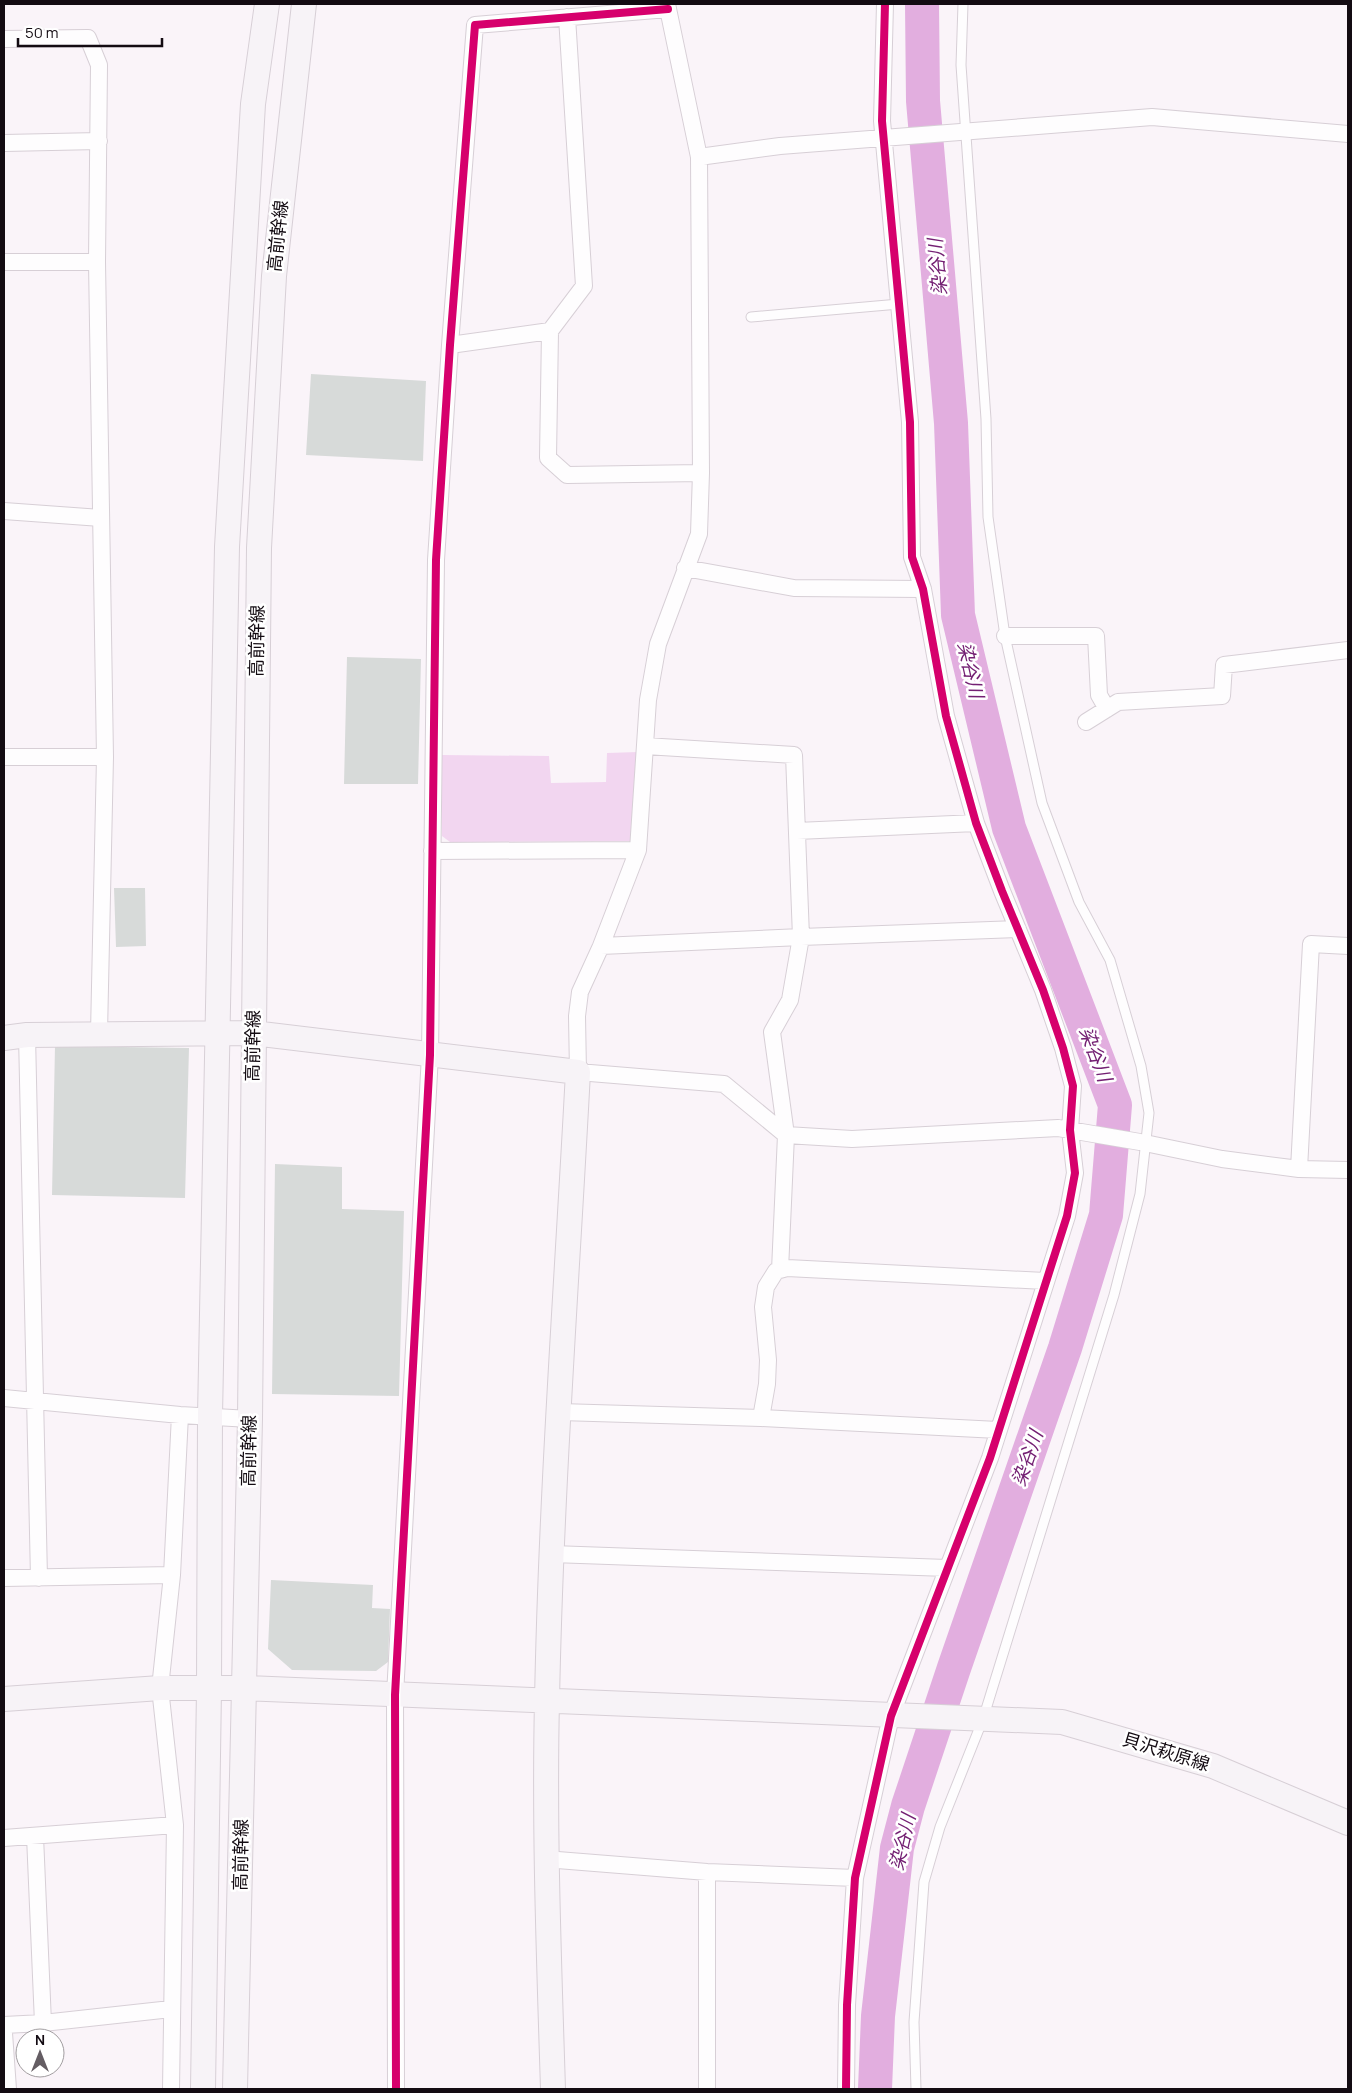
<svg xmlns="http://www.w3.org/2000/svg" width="1352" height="2093" font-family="Manrope,'Noto Sans JP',sans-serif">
  <rect width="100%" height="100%" fill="#faf4f9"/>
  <path fill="#f2d6f0" d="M 638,752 L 631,841 L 450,842 L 442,836 L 442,755 L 549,756 L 551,783 L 606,782 L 607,753 Z"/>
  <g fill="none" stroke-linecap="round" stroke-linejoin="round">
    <path stroke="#e2aedf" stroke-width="34" d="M 875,2089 L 878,2016 L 897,1848 L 908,1806 L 954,1668 L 1065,1348 L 1106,1215 L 1115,1105 L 1009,828 L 958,615 L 951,423 L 923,101 L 922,4"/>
  </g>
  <path fill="#d7dad9" d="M 311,374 L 426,381 L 423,461 L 306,455 Z
    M 347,657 L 421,659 L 418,784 L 344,784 Z
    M 114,888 L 145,888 L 146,946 L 116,947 Z
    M 55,1046 L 189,1048 L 185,1198 L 52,1195 Z
    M 275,1164 L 342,1167 L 342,1209 L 404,1211 L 399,1396 L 272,1394 Z
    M 271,1580 L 373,1585 L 372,1608 L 390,1609 L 388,1662 L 376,1671 L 292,1670 L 268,1649 Z"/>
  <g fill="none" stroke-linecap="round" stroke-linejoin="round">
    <g stroke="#d7cfd6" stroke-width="11">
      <path id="lane" d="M 751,317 L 899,304
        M 916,2089 L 914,2022 L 924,1882 L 940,1827 L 983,1719 L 1114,1295 L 1140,1194 L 1149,1113 L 1141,1066 L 1110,960 L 1079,902 L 1042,803 L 1005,636 L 988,517 L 986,419 L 961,65 L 963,4"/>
    </g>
    <g stroke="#d7cfd6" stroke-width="18">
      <path id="street" d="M 667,4 L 699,157 L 701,473 L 699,534 L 658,644 L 648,700 L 638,850 L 601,946 L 580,992 L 577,1016 L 578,1072 L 724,1084 L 786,1135 L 852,1139 L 1058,1128 L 1140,1142 L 1222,1159 L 1299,1169 L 1348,1170
        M 567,17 L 584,286 L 550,331 L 548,458 L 567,475 L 701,473
        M 4,39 L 88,38 L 99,65 L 97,262 L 105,757 L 99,1033
        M 4,143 L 99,141
        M 699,157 L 780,146 L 1152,117 L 1348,134
        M 4,262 L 97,262
        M 450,345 L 550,331
        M 4,511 L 101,518
        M 685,568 L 794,588 L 923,589
        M 1005,636 L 1096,636 L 1099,695 L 1107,709
        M 1086,722 L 1118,702 L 1222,696 L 1224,665 L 1348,650
        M 4,757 L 105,757
        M 797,831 L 976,823
        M 432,851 L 638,850
        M 601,946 L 801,937 L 794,755 L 645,746
        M 27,1035 L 39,1578
        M 1299,1169 L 1311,944 L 1348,946
        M 780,1270 L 786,1135 L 772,1032 L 790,1000 L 801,937 L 1018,929
        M 4,1398 L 180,1415 L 250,1419
        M 560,1412 L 761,1418 L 998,1430
        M 761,1418 L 767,1384 L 768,1360 L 763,1307 L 766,1287 L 776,1271 L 787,1268 L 1045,1281
        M 552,1554 L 947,1568
        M 4,1578 L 172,1575
        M 35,1836 L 43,2023
        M 4,1838 L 175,1825
        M 545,1859 L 707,1872 L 855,1878
        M 707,1872 L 707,2089
        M 4,2025 L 43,2023 L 171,2009
        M 4,2033 L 8,2089
        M 171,2089 L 175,1825 L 160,1688 L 172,1575 L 180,1415
        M 396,2089 L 395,1695 L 430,1055 L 436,560 L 450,345 L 475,25 L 668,9
        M 846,2089 L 847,2005 L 855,1878 L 891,1716 L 990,1458 L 1067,1216 L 1075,1173 L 1070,1130 L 1073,1086 L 1063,1048 L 1043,990 L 1002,891 L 976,823 L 946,716 L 923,589 L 912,557 L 910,422 L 882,121 L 885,4"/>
    </g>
    <g stroke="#d7cfd6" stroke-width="26">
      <path id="secondary" d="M 4,1038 L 27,1035 L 253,1033 L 578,1072 C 567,1281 551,1491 547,1701 C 544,1830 549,1960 553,2089
        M 4,1699 L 160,1688 L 245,1688 L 1062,1722 L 1213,1766 L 1348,1823
        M 203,2089 L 209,1689 L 210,1416 L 227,547 L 253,104 L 267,4
        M 235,2089 L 250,1419 L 259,548 L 274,276 L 304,4"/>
    </g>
    <use href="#lane" stroke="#fefdfe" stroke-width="9"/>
    <use href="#street" stroke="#fefdfe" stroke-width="16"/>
    <use href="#secondary" stroke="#f7f3f7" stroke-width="24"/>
    <g stroke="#fff" stroke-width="11">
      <path id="cycleway" d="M 396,2089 L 395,1695 L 430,1055 L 436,560 L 450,345 L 475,25 L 668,9
        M 846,2089 L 847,2005 L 855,1878 L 891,1716 L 990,1458 L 1067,1216 L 1075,1173 L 1070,1130 L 1073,1086 L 1063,1048 L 1043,990 L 1002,891 L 976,823 L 946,716 L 923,589 L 912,557 L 910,422 L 882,121 L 885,4"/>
    </g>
    <use href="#cycleway" stroke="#d6006c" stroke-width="8"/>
  </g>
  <g text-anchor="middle" stroke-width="5" stroke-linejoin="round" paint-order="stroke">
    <g font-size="18" fill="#130b12" stroke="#fff">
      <text transform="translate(278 236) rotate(-84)" y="6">高前幹線</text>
      <text transform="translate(257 641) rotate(-89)" y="6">高前幹線</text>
      <text transform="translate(253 1046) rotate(-89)" y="6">高前幹線</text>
      <text transform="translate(249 1451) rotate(-89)" y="6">高前幹線</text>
      <text transform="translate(1166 1752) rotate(17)" y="6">貝沢萩原線</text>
      <text transform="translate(241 1855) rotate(-89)" y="6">高前幹線</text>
    </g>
    <g font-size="19" font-style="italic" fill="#742073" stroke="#fff">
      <text transform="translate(937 267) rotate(-95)" y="7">染谷川</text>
      <text transform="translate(971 670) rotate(77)" y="7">染谷川</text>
      <text transform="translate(1096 1054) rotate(69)" y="7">染谷川</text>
      <text transform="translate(1027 1458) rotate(-71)" y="7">染谷川</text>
      <text transform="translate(902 1842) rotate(-77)" y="7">染谷川</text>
    </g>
  </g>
  <rect width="1352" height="2093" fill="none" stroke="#130b12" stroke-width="10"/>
  <g transform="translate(40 2053)"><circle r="24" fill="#ffffff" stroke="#a19da0"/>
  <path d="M0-4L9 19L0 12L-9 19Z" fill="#645d63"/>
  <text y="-8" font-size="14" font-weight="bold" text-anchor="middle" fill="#130b12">N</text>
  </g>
  <path d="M18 38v8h144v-8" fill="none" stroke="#130b12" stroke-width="2.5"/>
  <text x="25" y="38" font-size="15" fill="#130b12" stroke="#ffffff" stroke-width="4" paint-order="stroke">50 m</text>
</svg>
